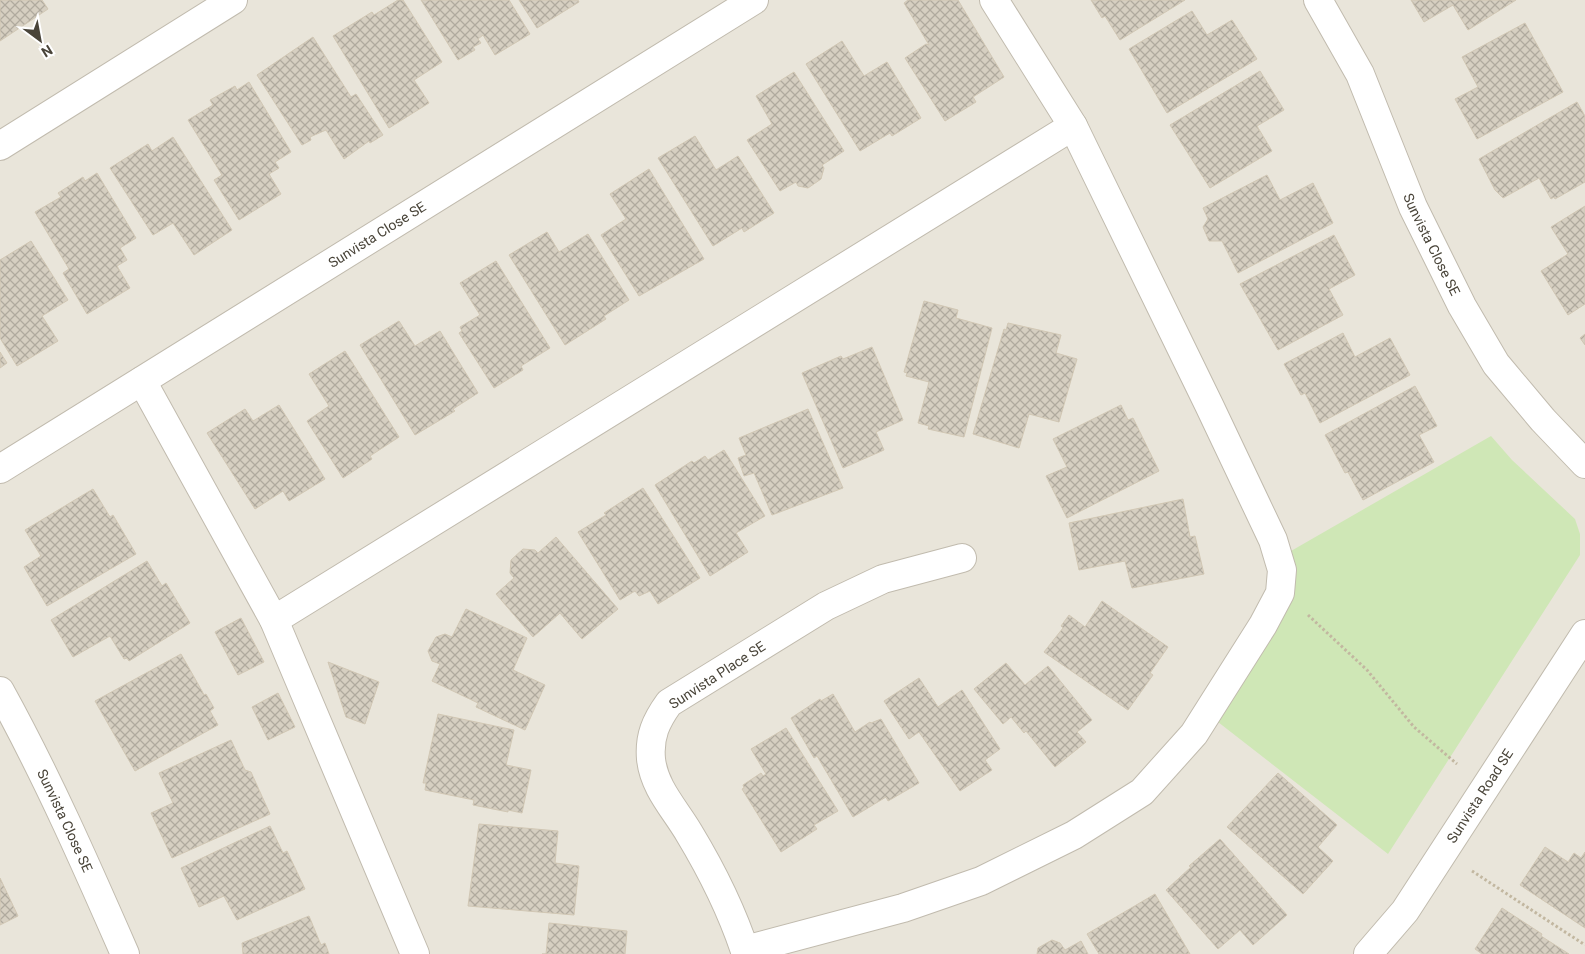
<svg xmlns="http://www.w3.org/2000/svg" width="1585" height="954" font-family="Roboto,sans-serif">
  <defs>
    <pattern id="building-cross-hatch" width="8" height="8" patternUnits="userSpaceOnUse" patternTransform="scale(1.25)"><rect width="8" height="8" fill="#d6cfc1"/><path d="M0 0l8 8M0 8l8-8" fill="none" stroke="#b0aa9e"/></pattern>
  </defs>
  <rect width="100%" height="100%" fill="#f5f3eb"/>
  <path fill="#e9e5da" d="M 0,0 L 1585,0 L 1585,954 L 0,954 Z"/>
  <path fill="#cfe7b6" d="M 1491,436 L 1512,460 L 1575,519 L 1580,534 L 1580,555 L 1388,854 L 1218,722 L 1286,612 L 1291,583 L 1291,551 Z"/>
  <path fill="url(#building-cross-hatch)" stroke="#d1c7b4" d="M 0,0 L 42,0 L 48,9 L 0,41 Z
    M 398,0 L 403,0 L 442,62 L 414,80 L 429,103 L 389,128 L 333,36 L 372,12 L 374,15 Z
    M 421,0 L 509,0 L 530,34 L 495,55 L 483,35 L 478,39 L 481,43 L 473,47 L 475,50 L 458,60 Z
    M 519,0 L 578,0 L 579,2 L 537,28 Z
    M 908,0 L 958,0 L 1004,77 L 973,97 L 976,102 L 945,121 L 905,58 L 926,44 L 929,45 L 904,3 Z
    M 1091,0 L 1185,0 L 1120,40 L 1105,16 L 1102,18 Z
    M 1411,0 L 1516,0 L 1468,30 L 1453,5 L 1424,22 Z
    M 1192,11 L 1207,35 L 1232,20 L 1257,59 L 1167,113 L 1129,49 Z
    M 1525,23 L 1563,92 L 1477,139 L 1455,99 L 1478,87 L 1462,57 Z
    M 313,37 L 351,97 L 356,94 L 383,135 L 370,143 L 369,141 L 344,159 L 326,130 L 310,137 L 311,140 L 302,145 L 257,75 Z
    M 842,41 L 864,76 L 887,62 L 921,118 L 892,136 L 890,133 L 860,151 L 806,64 Z
    M 1260,71 L 1284,110 L 1257,126 L 1272,151 L 1210,188 L 1170,125 Z
    M 794,72 L 844,151 L 822,165 L 824,168 L 821,179 L 808,188 L 798,186 L 796,182 L 780,191 L 747,140 L 772,124 L 756,96 Z
    M 249,82 L 291,152 L 275,162 L 279,168 L 269,174 L 281,194 L 239,220 L 214,180 L 222,175 L 188,120 L 213,105 L 210,100 L 235,86 L 237,90 Z
    M 1577,102 L 1585,116 L 1585,182 L 1555,199 L 1554,197 L 1551,199 L 1539,178 L 1503,198 L 1495,190 L 1479,159 Z
    M 695,136 L 716,170 L 738,156 L 774,213 L 744,232 L 742,228 L 713,246 L 658,158 Z
    M 173,137 L 232,230 L 194,255 L 173,223 L 153,235 L 110,168 L 148,144 L 152,151 Z
    M 649,169 L 704,259 L 639,296 L 601,235 L 626,219 L 610,194 Z
    M 97,173 L 136,238 L 120,248 L 127,260 L 117,266 L 130,288 L 87,314 L 63,273 L 69,269 L 35,212 L 61,197 L 58,193 L 83,177 L 85,181 Z
    M 1267,175 L 1280,200 L 1313,183 L 1333,223 L 1238,273 L 1222,241 L 1209,241 L 1203,227 L 1208,219 L 1203,208 Z
    M 1585,206 L 1585,304 L 1568,315 L 1541,271 L 1568,254 L 1551,227 Z
    M 547,232 L 559,252 L 588,234 L 629,300 L 604,316 L 606,319 L 565,345 L 509,255 Z
    M 1334,235 L 1355,275 L 1329,289 L 1343,315 L 1278,350 L 1240,284 Z
    M 31,241 L 68,300 L 42,316 L 58,341 L 17,366 L 0,338 L 0,260 Z
    M 496,261 L 550,348 L 521,366 L 523,370 L 494,388 L 459,333 L 462,331 L 460,327 L 480,315 L 460,283 Z
    M 924,301 L 958,310 L 956,318 L 992,328 L 964,437 L 928,429 L 929,426 L 918,423 L 929,382 L 906,376 L 907,373 L 904,372 Z
    M 399,321 L 415,346 L 440,331 L 478,393 L 453,409 L 455,411 L 415,435 L 360,345 Z
    M 1008,323 L 1061,335 L 1056,353 L 1077,359 L 1059,422 L 1029,414 L 1019,448 L 973,434 L 1004,329 L 1006,330 Z
    M 1343,333 L 1355,357 L 1390,338 L 1410,375 L 1320,423 L 1305,393 L 1301,395 L 1284,364 Z
    M 1585,334 L 1585,345 L 1580,338 Z
    M 872,347 L 903,420 L 876,432 L 884,450 L 843,468 L 802,373 L 841,356 L 843,359 Z
    M 345,351 L 399,437 L 370,456 L 372,459 L 343,478 L 307,421 L 329,406 L 309,374 Z
    M 0,352 L 7,363 L 0,368 Z
    M 1415,386 L 1437,426 L 1419,435 L 1434,462 L 1363,500 L 1348,472 L 1345,473 L 1325,435 Z
    M 279,405 L 325,479 L 289,501 L 283,491 L 255,509 L 207,433 L 245,409 L 253,421 Z
    M 1121,405 L 1128,420 L 1133,418 L 1159,471 L 1067,518 L 1046,476 L 1067,467 L 1053,439 Z
    M 808,409 L 843,488 L 772,515 L 754,473 L 744,476 L 738,458 L 746,455 L 739,438 Z
    M 724,450 L 765,516 L 736,533 L 748,552 L 710,576 L 655,485 L 692,461 L 694,463 L 705,456 L 708,460 Z
    M 643,488 L 700,578 L 658,604 L 650,591 L 639,596 L 635,591 L 620,600 L 578,532 L 606,515 L 604,513 Z
    M 93,489 L 110,517 L 113,515 L 136,554 L 47,606 L 24,567 L 41,556 L 25,530 Z
    M 1183,499 L 1190,537 L 1195,536 L 1204,574 L 1132,588 L 1125,561 L 1079,570 L 1069,523 Z
    M 556,537 L 618,609 L 582,639 L 560,613 L 533,637 L 496,594 L 514,578 L 510,573 L 511,560 L 523,549 L 535,550 L 538,553 Z
    M 147,561 L 162,586 L 166,583 L 190,623 L 129,661 L 127,658 L 124,659 L 110,636 L 73,657 L 51,620 Z
    M 1102,601 L 1168,647 L 1150,673 L 1153,675 L 1128,710 L 1044,652 L 1063,628 L 1061,626 L 1069,615 L 1085,627 Z
    M 466,609 L 527,638 L 513,670 L 545,685 L 525,730 L 476,707 L 478,703 L 432,681 L 440,664 L 432,661 L 428,651 L 436,637 L 445,634 L 452,637 Z
    M 241,618 L 264,662 L 238,675 L 215,632 Z
    M 181,654 L 202,691 L 204,695 L 206,694 L 214,708 L 210,711 L 218,725 L 135,771 L 95,701 Z
    M 328,662 L 379,682 L 365,724 L 346,717 Z
    M 1006,663 L 1025,685 L 1048,666 L 1092,720 L 1077,732 L 1086,742 L 1055,767 L 1026,731 L 1024,733 L 1011,717 L 1003,724 L 974,689 Z
    M 919,678 L 938,707 L 962,690 L 1000,749 L 985,760 L 992,770 L 960,791 L 919,732 L 909,739 L 884,701 Z
    M 278,693 L 295,727 L 268,740 L 252,707 Z
    M 833,694 L 855,732 L 870,722 L 871,723 L 881,719 L 919,783 L 888,801 L 886,797 L 853,817 L 817,756 L 814,758 L 791,718 L 820,699 L 821,701 Z
    M 438,714 L 514,730 L 506,765 L 531,770 L 522,813 L 508,810 L 508,812 L 473,805 L 474,800 L 425,790 L 426,783 L 423,783 Z
    M 786,728 L 838,811 L 814,825 L 817,829 L 781,852 L 742,789 L 744,788 L 743,785 L 761,773 L 763,776 L 766,774 L 751,749 Z
    M 231,740 L 245,770 L 251,772 L 270,814 L 172,858 L 151,813 L 173,803 L 159,773 Z
    M 1278,773 L 1337,825 L 1318,847 L 1333,861 L 1303,894 L 1227,827 Z
    M 479,824 L 558,831 L 555,863 L 579,866 L 574,915 L 468,906 Z
    M 270,826 L 283,853 L 287,851 L 305,889 L 237,920 L 224,896 L 199,907 L 181,868 Z
    M 1220,839 L 1287,915 L 1253,945 L 1240,930 L 1218,949 L 1166,890 L 1191,867 L 1189,866 Z
    M 1545,847 L 1568,862 L 1574,853 L 1581,858 L 1585,852 L 1585,928 L 1520,885 Z
    M 0,878 L 18,916 L 0,925 Z
    M 1155,894 L 1190,954 L 1099,954 L 1087,934 Z
    M 1502,908 L 1542,934 L 1541,936 L 1569,954 L 1482,954 L 1475,949 Z
    M 309,916 L 321,945 L 325,943 L 329,954 L 243,954 L 242,943 Z
    M 549,923 L 627,931 L 625,954 L 542,954 L 546,954 Z
    M 1052,940 L 1060,943 L 1065,950 L 1081,941 L 1088,954 L 1037,954 L 1038,948 Z"/>
  <g fill="none" stroke-linecap="round" stroke-linejoin="round">
    <g stroke="#c1bbae" stroke-width="30">
      <g id="minor">
        <path id="s1" d="M 1318,0 L 1360,74 L 1413,207 L 1462,306 L 1496,364 L 1543,420 L 1585,464"/>
        <path d="M 0,146 L 233,0"/>
        <path d="M 142,381 L 274,620 L 415,954"/>
        <path id="s2" d="M 0,469 L 754,0"/>
        <path d="M 274,620 L 1073,126"/>
        <path id="s3" d="M 0,691 C 47,776 86,865 125,954"/>
        <path d="M 745,950 L 903,908 L 981,881 L 1074,835 L 1142,792 L 1194,734 L 1263,625 L 1280,593 L 1282,570 L 1273,540 L 1209,405 L 1073,126 L 994,0"/>
        <path d="M 746,954 C 732,911 712,871 689,833 C 675,809 654,788 651,759 C 649,736 656,721 669,703 L 826,606 L 883,579 L 962,558"/>
        <path id="s4" d="M 1368,954 L 1405,911 L 1585,634"/>
      </g>
    </g>
    <path stroke="#c2b7a0" stroke-width="3" stroke-dasharray="2.5 2.5" stroke-linecap="butt" d="M 1308,615 L 1367,670 L 1414,727 L 1457,764
      M 1472,871 L 1585,945"/>
    <use href="#minor" stroke="#fff" stroke-width="28"/>
  </g>
  <g text-anchor="middle" stroke-width="4" stroke-linejoin="round" paint-order="stroke">
    <g font-size="14" fill="#494439" stroke="#fff">
      <text dy="5" stroke="none"><textPath href="#s2" startOffset="444">Sunvista Close SE</textPath></text>
      <text dy="5" stroke="none"><textPath href="#s1" startOffset="270">Sunvista Close SE</textPath></text>
      <text transform="translate(717 675) rotate(-33)" y="5">Sunvista Place SE</text>
      <text dy="5" stroke="none"><textPath href="#s4" startOffset="194">Sunvista Road SE</textPath></text>
      <text dy="5" stroke="none"><textPath href="#s3" startOffset="145">Sunvista Close SE</textPath></text>
    </g>
  </g>
  <g transform="translate(40 40) rotate(148)" stroke="#ffffff" stroke-width="4" paint-order="stroke">
  <path d="M0-4L9 19L0 12L-9 19Z" fill="#494439"/>
  <text y="-8" font-size="14" font-weight="bold" text-anchor="middle" fill="#494439">N</text>
  </g>
</svg>
